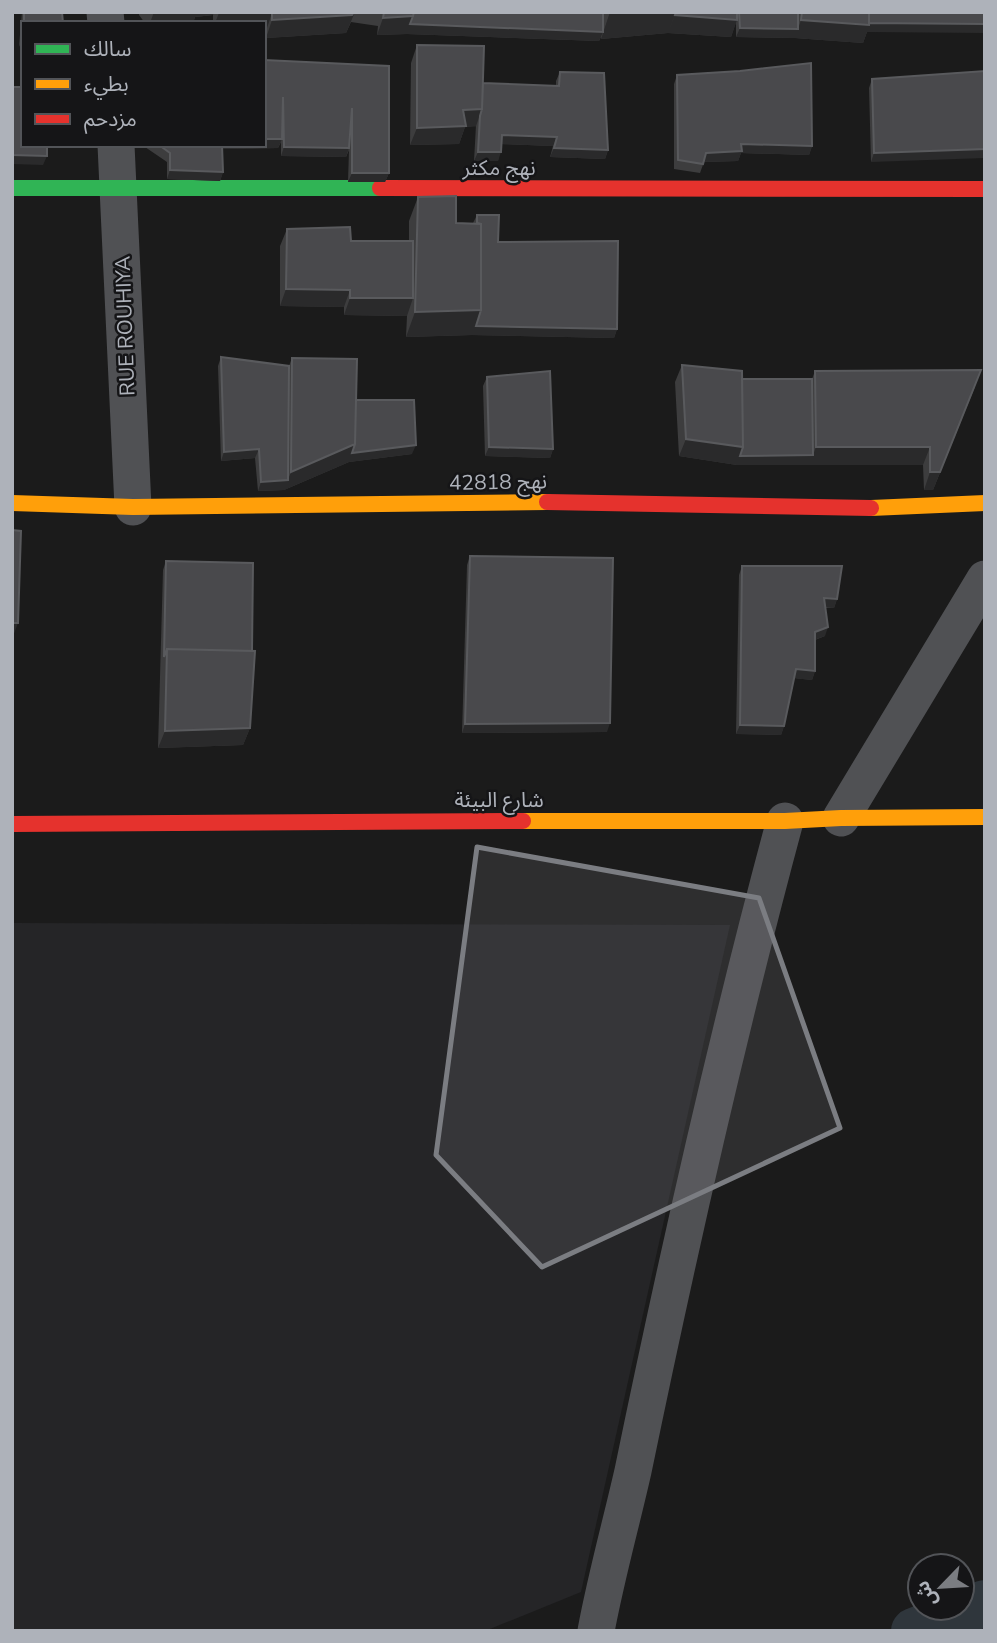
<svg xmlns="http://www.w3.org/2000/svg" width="997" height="1643" font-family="'Nunito Sans','Noto Sans Arabic',sans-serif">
  <rect width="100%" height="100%" fill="#1b1b1b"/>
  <path fill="#252527" d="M 12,923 L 730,925 L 581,1592 L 485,1631 L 12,1631 Z"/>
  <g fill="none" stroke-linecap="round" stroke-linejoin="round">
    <path stroke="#2f363c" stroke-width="46" d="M 914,1631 L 985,1603"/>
    <path stroke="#505154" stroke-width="37" d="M 105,12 L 106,23
      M 116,145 L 133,507
      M 841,818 L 985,579
      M 596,1631 C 606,1577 621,1524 633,1471 C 678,1253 727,1036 785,821"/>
    <path stroke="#30b455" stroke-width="16" d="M 12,188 L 380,188"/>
    <path stroke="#ff9f0a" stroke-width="16" d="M 12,503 L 133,507 L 547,502
      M 871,508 L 985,503
      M 523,821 L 785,821 L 841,818 L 985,817"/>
    <path stroke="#e5322d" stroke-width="16" d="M 380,188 L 985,189
      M 547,502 L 871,508
      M 12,824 L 523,821"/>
  </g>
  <path fill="#3d3d3e" d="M 22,12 L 62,12 L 63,23 L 23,23 L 23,47 L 19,46 Z
    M 139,12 L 985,12 L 867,32 L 863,43 L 795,38 L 736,37 L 736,22 L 731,37 L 668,33 L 601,39 L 601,37 L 599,41 L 407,34 L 377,35 L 378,26 L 351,22 L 346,33 L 266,38 L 264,23 L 213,23 L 213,15 L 195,17 L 193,23 L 145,23 L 139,15 Z
    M 417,45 L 483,83 L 556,86 L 556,81 L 560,72 L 608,150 L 605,159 L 550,157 L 553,146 L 501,144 L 498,161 L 474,161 L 476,125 L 476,126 L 465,127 L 459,144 L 410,145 L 411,63 Z
    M 264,60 L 389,66 L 389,173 L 385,182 L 348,182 L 349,150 L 346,157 L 281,156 L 281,142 L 278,148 L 222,149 L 223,172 L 220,181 L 167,179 L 167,162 L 145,147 L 145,145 L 264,145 Z
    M 985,71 L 871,162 L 869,88 L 872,79 Z
    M 677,75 L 812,146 L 809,155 L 741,153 L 738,161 L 704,162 L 700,173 L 674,169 L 674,84 Z
    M 418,197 L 456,223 L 473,223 L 477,215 L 498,242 L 617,329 L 614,338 L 472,335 L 406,337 L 407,316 L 344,315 L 344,307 L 280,306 L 280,246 L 287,229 L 351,241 L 409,241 L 409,221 Z
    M 221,357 L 289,366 L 292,358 L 356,400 L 412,454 L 349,462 L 284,490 L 258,491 L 255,458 L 221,461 L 218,366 Z
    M 682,365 L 742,379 L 812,379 L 815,371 L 975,387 L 933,490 L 924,490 L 923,465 L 737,465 L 679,456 L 675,382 Z
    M 487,377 L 553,449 L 550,458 L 485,456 L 483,386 Z
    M 470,556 L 607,732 L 462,733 L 467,565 Z
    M 166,561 L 250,728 L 243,745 L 158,748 L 163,570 Z
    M 742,566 L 837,599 L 834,608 L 826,608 L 825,636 L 815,640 L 815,671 L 812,680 L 794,678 L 784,726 L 781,735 L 736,734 L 739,575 Z"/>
  <path fill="#2a2a2b" d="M 154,12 L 214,12 L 213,15 L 195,17 L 193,23 L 150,23 Z
    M 355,12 L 346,33 L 266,38 L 272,20 Z
    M 610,12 L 676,12 L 668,33 L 601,39 Z
    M 219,13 L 272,13 L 266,31 L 264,31 L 264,23 L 215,23 Z
    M 675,15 L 737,20 L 731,37 L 668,33 Z
    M 413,16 L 603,32 L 599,41 L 407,34 L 377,35 L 383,18 Z
    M 801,20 L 869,23 L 985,24 L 985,33 L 867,32 L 863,43 L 795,38 Z
    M 740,28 L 798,29 L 795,38 L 736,37 Z
    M 23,37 L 23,47 L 19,46 Z
    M 482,109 L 476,126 L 465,127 L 459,144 L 410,145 L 417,128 L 463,110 Z
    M 502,135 L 557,137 L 553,146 L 498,144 Z
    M 264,139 L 282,139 L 278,148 L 218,149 L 220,145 L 264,145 Z
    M 741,144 L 812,146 L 809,155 L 741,153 L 738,161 L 702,162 L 706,153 Z
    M 284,147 L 349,148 L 346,157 L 281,156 Z
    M 554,148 L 608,150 L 605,159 L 550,157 Z
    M 985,149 L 985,158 L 871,162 L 874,153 Z
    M 478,152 L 501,152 L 498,161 L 474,161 Z
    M 12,155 L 47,156 L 43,165 L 12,164 Z
    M 170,170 L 223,172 L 220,181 L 167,179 Z
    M 352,173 L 389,173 L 385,182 L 348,182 Z
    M 286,289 L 350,290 L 344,307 L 280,306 Z
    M 350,298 L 413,298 L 407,316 L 344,315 Z
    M 481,310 L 617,329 L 614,338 L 472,335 L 406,337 L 415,312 Z
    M 981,370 L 933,490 L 924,490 L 930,472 Z
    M 686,439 L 813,455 L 816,447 L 930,447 L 923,465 L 737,465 L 679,456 Z
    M 355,444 L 349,462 L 284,490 L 291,472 Z
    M 416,445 L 412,454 L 349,462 L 352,453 Z
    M 489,447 L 553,449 L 550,458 L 485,456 Z
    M 259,449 L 255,458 L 221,461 L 224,452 Z
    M 288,480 L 284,490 L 258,491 L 261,482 Z
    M 824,598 L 837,599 L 834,608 L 821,607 Z
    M 12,623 L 18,623 L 12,639 Z
    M 828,627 L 825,636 L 811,641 L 815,632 Z
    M 796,669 L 815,671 L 812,680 L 793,678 Z
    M 610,723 L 607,732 L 462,733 L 465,724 Z
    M 740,725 L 784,726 L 781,735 L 736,734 Z
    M 250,728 L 243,745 L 158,748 L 165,731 Z"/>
  <path fill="#49494c" stroke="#595a5d" stroke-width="2" d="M 24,12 L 62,12 L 63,23 L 24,23 Z
    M 219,12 L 354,12 L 352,15 L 272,20 L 272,13 Z
    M 384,12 L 414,12 L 413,16 L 383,18 Z
    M 414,12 L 603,12 L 603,32 L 410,24 L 413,16 Z
    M 676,12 L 737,12 L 737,20 L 675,15 Z
    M 739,12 L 798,12 L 798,29 L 740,28 Z
    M 802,12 L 869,12 L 869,25 L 801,20 Z
    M 869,12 L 985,12 L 985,24 L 869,23 Z
    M 417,45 L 484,46 L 482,109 L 463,110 L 466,126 L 417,128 Z
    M 264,60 L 389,66 L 389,173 L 352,173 L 352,108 L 349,148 L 284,147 L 283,97 L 282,139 L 264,139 Z
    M 811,63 L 812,146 L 741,144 L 742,151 L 706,153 L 703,164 L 678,160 L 677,75 L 740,71 Z
    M 985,71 L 985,149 L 874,153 L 872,79 Z
    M 560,72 L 604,73 L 608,150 L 554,148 L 557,137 L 502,135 L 501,152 L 478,152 L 480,116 L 482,109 L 483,83 L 559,86 Z
    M 12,87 L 23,87 L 23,145 L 47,145 L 47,156 L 12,155 Z
    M 159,145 L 222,145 L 223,172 L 170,170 L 170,153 Z
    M 456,196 L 456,223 L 481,224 L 481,310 L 415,312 L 418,197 Z
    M 477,215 L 499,215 L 498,242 L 618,241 L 617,329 L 476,326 L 481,310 L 481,224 L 477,223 Z
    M 350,227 L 351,241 L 413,241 L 413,298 L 350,298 L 350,290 L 286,289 L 287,229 Z
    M 221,357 L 289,366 L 288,480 L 261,482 L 259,449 L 224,452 Z
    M 292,358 L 357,359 L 355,444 L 291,472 Z
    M 682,365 L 742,371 L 743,447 L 686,439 Z
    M 981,370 L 940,472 L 930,472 L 930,447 L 816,447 L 815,371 Z
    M 550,371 L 553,449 L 489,447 L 487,377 Z
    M 742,379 L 812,379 L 813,455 L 740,456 L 743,447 Z
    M 356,400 L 414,400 L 416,445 L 352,453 L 355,444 Z
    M 12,530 L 21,531 L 18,623 L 12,623 Z
    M 470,556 L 613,558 L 610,723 L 465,724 Z
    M 166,561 L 253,563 L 252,651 L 167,649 L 164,657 Z
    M 742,566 L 842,566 L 837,599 L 824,598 L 828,627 L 815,632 L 815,671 L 796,669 L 784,726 L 740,725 Z
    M 167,649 L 255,651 L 250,728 L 165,731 Z"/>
  <path fill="#7b7d82" fill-opacity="0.2" stroke="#7b7d82" stroke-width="5" stroke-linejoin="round" d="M 477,847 L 759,898 L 840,1128 L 542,1267 L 436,1155 Z"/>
  <g text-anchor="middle" stroke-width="5" stroke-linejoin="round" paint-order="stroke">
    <g font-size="21" fill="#aeb2ba" stroke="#151517">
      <text x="499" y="175">نهج مكثر</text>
      <text transform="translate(125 326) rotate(-92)" y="7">RUE ROUHIYA</text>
      <text transform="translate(498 482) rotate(-1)" y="7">نهج 42818</text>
      <text x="499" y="807">شارع البيئة</text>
    </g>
  </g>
  <rect width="997" height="1643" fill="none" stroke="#aeb2ba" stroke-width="28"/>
  <rect x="21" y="21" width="245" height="126" fill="#151517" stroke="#525458" stroke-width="2"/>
  <rect x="35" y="44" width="35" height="10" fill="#30b455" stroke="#525458" stroke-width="2"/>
  <text x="84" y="56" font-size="21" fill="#aeb2ba">سالك</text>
  <rect x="35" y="79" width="35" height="10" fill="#ff9f0a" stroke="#525458" stroke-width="2"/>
  <text x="84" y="91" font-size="21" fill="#aeb2ba">بطيء</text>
  <rect x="35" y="114" width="35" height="10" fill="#e5322d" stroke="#525458" stroke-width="2"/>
  <text x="84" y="126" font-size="21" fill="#aeb2ba">مزدحم</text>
  <g transform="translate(941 1587) rotate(245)"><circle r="33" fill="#151517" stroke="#525458" stroke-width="2"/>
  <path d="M0-5L12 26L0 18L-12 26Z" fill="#7b7d82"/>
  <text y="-10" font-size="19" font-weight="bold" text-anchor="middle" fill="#aeb2ba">ش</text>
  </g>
</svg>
